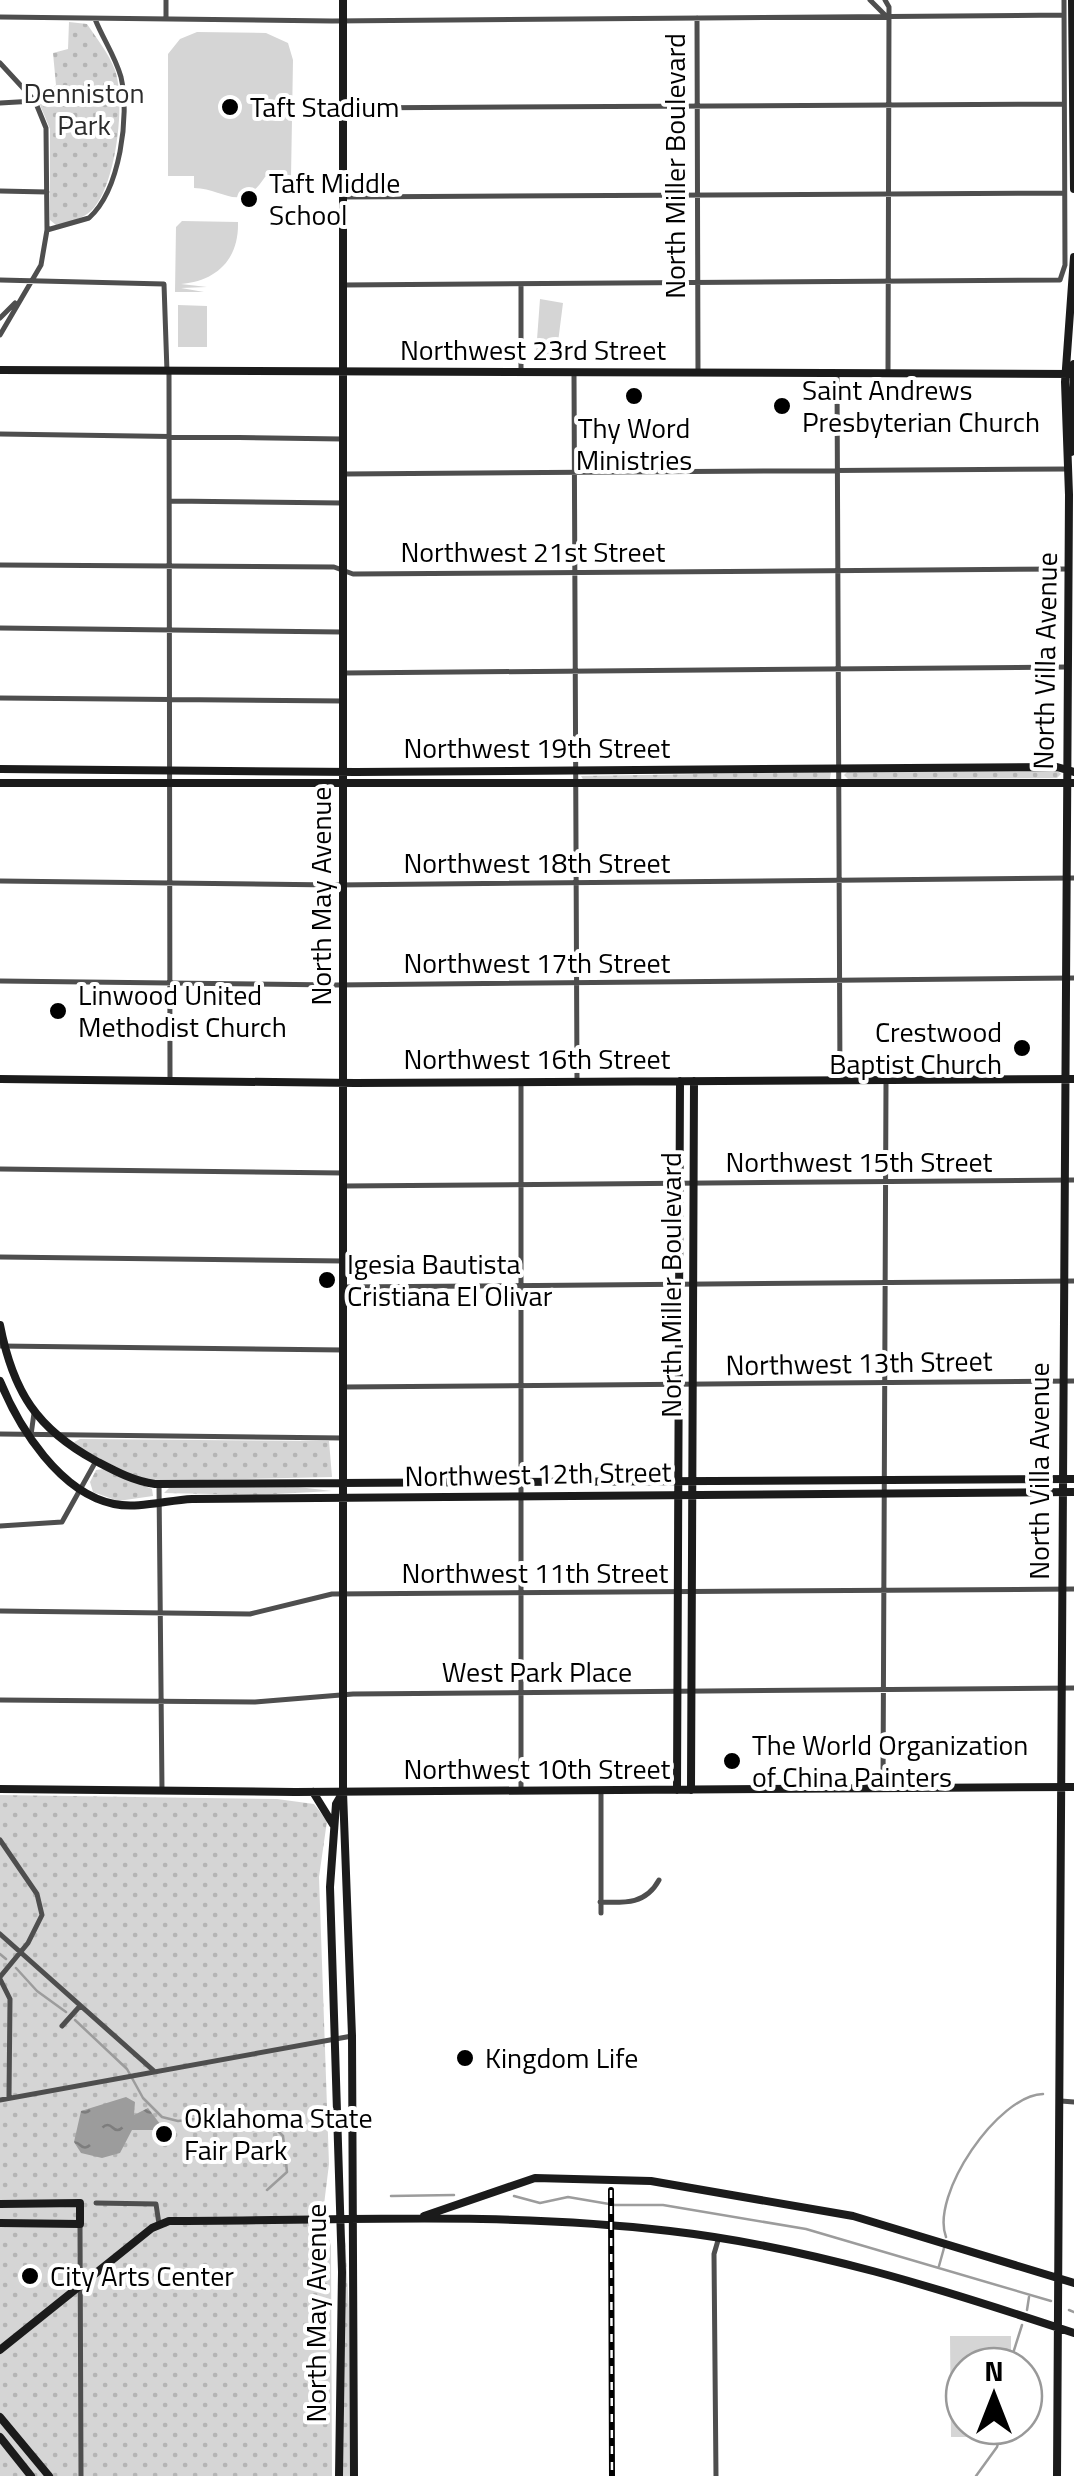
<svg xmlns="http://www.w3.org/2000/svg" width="1074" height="2476" font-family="'Titillium Web',sans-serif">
  <defs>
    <pattern id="grass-dots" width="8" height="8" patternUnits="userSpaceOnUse" patternTransform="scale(2.5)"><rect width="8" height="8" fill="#d5d5d5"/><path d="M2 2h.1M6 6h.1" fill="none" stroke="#b5b5b5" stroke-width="1.8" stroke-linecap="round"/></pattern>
    <pattern id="water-ripples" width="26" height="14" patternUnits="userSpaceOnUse" patternTransform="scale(2.5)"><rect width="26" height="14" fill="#9c9c9c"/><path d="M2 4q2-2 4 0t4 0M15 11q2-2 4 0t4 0" fill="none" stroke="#7d7d7d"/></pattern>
  </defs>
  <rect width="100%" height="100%" fill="#fff"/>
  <path fill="url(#grass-dots)" d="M 69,22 L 87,24 C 97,39 108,52 115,70 C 126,102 116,187 91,211 C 81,220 68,222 56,225 L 50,220 L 50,129 L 38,100 L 56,85 L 53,53 L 68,49 Z
    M 1057,770 L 1061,774 L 1057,778 L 848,779 L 844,775 L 848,771 Z
    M 831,772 L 830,779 L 584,781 L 581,776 Z
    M 80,1439 L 329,1441 L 332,1477 L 154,1481 L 127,1473 L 77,1447 L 74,1442 Z
    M 104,1469 L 152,1489 L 153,1496 L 118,1501 L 93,1492 L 90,1482 L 96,1470 Z
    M 298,1487 L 332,1491 L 257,1495 L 164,1493 L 169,1488 Z
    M 0,1795 L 277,1799 L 314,1804 L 327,1821 L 319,1877 L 329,2164 L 321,2229 L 327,2232 L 331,2246 L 332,2476 L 0,2476 Z
    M 345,2235 L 351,2350 L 350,2476 L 343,2476 Z"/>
  <path fill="#d5d5d5" d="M 197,32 L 266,33 L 288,43 L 293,60 L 291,177 L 265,177 C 240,215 224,188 194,188 L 194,176 L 168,176 L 168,54 L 180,39 Z
    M 182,221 L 238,222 C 239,259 217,281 181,284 L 207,287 L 181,288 L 204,292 L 175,292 L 176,227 Z
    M 540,299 L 563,303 L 556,358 L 540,359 L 536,353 Z
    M 178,305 L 207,306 L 207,347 L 178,347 Z
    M 950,2336 L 1011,2336 L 1011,2366 L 964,2366 L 964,2426 L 1011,2426 L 1011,2437 L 951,2437 Z"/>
  <path fill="url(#water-ripples)" d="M 126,2097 L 135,2102 L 134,2115 L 148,2108 L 160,2124 L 154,2130 L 132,2130 L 120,2153 L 102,2158 L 81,2153 L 74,2142 L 81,2111 Z"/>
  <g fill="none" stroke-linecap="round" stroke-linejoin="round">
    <path stroke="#9c9c9c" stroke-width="2.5" d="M 0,1954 L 6,1959
      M 16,1968 L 37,1991 L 66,2012
      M 75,2020 L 127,2069 L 143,2098 L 162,2117 L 178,2121 L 219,2116 L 276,2129 L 283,2136 L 287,2172 L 267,2190
      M 391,2196 L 454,2195
      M 514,2196 L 540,2203 L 568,2197 L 615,2205 L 663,2205 L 806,2229 L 1051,2301
      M 946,2237 C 930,2195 998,2095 1043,2094
      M 939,2266 L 944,2248
      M 1027,2310 L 1029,2297
      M 1069,2310 L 1074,2312
      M 1009,2366 L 1022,2325
      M 976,2476 L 997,2447 L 1003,2426"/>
    <path stroke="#4e4e4e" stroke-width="5" d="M 166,0 L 166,19
      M 870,0 L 885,15
      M 885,0 L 889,7 L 888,372
      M 0,17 L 332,21 L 1064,15
      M 697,18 L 698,373
      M 0,63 L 35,101 L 46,128 L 47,230 L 41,265 L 0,335
      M 0,103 L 35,101
      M 344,108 L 1064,104
      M 0,191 L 47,192
      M 343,197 L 1064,193
      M 47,230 L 89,218 C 120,190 130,116 121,77 C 115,56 103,39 95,19
      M 0,280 L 164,284 L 167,372
      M 521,284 L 521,371
      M 343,285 L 1060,280 L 1065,265 L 1064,0
      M 0,318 L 15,303
      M 169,372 L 170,1081
      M 574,374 L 577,1082
      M 837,374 L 840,1081
      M 0,434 L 342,439
      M 345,474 L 1069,469
      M 170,501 L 342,503
      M 0,565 L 334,567 L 353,574 L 1068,569
      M 0,628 L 341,632
      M 344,673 L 1067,667
      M 0,698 L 344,701
      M 0,881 L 335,885 L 1074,878
      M 0,981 L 335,985 L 1074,978
      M 521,1082 L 521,1791
      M 0,1169 L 344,1173
      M 344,1186 L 1074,1180
      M 0,1257 L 344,1261
      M 344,1287 L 1074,1281
      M 0,1346 L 344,1350
      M 344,1387 L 1074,1381
      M 0,1434 L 343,1438
      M 31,1435 L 34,1413
      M 159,1484 L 162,1791
      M 0,1526 L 62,1522 L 96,1461
      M 0,1611 L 250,1614 L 332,1594 L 1074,1589
      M 0,1700 L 255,1702 L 353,1694 L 1074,1688
      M 883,1789 L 886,1082
      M 0,1840 L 37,1894 L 42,1915 L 28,1943 L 0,1977
      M 600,1902 C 626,1903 646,1904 659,1880
      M 601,1913 L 601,1791
      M 0,1934 L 154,2071
      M 0,1979 L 10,1999 L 9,2098
      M 62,2026 L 80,2006
      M 0,2100 L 352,2036
      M 1061,2101 L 1074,2102
      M 96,2203 L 156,2204 L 159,2224
      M 80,2224 L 81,2476
      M 716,2476 L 714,2254 L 719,2237"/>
    <path stroke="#1b1b1b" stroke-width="8" d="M 343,0 L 343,1792 L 352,2036 L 354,2476
      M 1072,0 L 1074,189
      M 0,370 L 1074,374
      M 1071,452 L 1074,364
      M 0,769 L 356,772 L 1057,767 L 1074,772
      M 0,783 L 1074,783
      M 0,1079 L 355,1083 L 1074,1079
      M 0,1325 C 13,1392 37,1429 96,1461 C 115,1471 133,1481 155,1484 L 1074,1479
      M 0,1381 C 19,1428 60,1493 114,1504 C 138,1509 168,1500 192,1499 L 1074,1492
      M 0,1789 L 295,1792 L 1074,1787
      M 677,1790 L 680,1081
      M 691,1790 L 694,1081
      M 313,1792 L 334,1826
      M 0,2204 L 80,2203 L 80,2224 L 0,2223
      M 424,2216 L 535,2178 L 651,2181 L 853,2216 L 1074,2283
      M 0,2350 L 152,2228 L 169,2221 C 335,2221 504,2211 670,2231 C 809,2247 942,2289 1074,2333
      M 0,2417 L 49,2476
      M 0,2437 L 31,2476
      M 339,2476 L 342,2272 L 330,1887 L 336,1804 L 343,1792
      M 1057,2476 L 1069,495 L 1065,382 L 1074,257"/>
    <g stroke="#000" stroke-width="6">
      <path id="rail" d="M 611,2190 L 612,2476"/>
    </g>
    <use href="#rail" stroke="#fff" stroke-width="2.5" stroke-dasharray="8" stroke-linecap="butt"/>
  </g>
  <g fill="#000" stroke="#fff" stroke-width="4">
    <circle cx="230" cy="107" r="10"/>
    <circle cx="249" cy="199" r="10"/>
    <circle cx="634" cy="396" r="10"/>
    <circle cx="782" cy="406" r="10"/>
    <circle cx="58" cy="1011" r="10"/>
    <circle cx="1022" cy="1048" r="10"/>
    <circle cx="327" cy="1280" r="10"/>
    <circle cx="732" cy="1761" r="10"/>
    <circle cx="465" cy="2058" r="10"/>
    <circle cx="164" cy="2134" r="10"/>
    <circle cx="30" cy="2276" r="10"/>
  </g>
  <g text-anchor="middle" stroke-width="8" stroke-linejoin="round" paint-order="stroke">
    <g font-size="28" fill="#2c2c2c" stroke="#fff">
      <text x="84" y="103">Denniston<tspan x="84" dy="32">Park</tspan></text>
    </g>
    <g font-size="28" fill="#000" stroke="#fff" text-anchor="start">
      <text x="250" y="117">Taft Stadium</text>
      <text x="269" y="193">Taft Middle<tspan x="269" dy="32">School</tspan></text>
      <text x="802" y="400">Saint Andrews<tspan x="802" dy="32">Presbyterian Church</tspan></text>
      <text x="634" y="438" text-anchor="middle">Thy Word<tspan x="634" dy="32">Ministries</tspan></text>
      <text x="78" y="1005">Linwood United<tspan x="78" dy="32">Methodist Church</tspan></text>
      <text x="1002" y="1042" text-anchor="end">Crestwood<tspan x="1002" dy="32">Baptist Church</tspan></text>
      <text x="347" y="1274">Igesia Bautista<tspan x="347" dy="32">Cristiana El Olivar</tspan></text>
      <text x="752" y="1755">The World Organization<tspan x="752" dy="32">of China Painters</tspan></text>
      <text x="485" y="2068">Kingdom Life</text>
      <text x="184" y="2128">Oklahoma State<tspan x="184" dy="32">Fair Park</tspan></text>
      <text x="50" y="2286">City Arts Center</text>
    </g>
    <g font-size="28" fill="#000" stroke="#fff">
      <text transform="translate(675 166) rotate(-90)" y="10">North Miller Boulevard</text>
      <text x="533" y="360">Northwest 23rd Street</text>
      <text x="533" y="562">Northwest 21st Street</text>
      <text transform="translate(1045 661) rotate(-89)" y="10">North Villa Avenue</text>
      <text x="537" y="758">Northwest 19th Street</text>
      <text x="537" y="873">Northwest 18th Street</text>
      <text transform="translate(321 896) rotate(-90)" y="10">North May Avenue</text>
      <text x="537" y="973">Northwest 17th Street</text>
      <text x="537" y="1069">Northwest 16th Street</text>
      <text x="859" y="1172">Northwest 15th Street</text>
      <text transform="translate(671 1285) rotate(-90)" y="10">North Miller Boulevard</text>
      <text transform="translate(859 1363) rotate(-1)" y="10">Northwest 13th Street</text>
      <text transform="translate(1039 1471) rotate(-90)" y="10">North Villa Avenue</text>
      <text transform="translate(538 1474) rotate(-1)" y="10">Northwest 12th Street</text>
      <text x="535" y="1583">Northwest 11th Street</text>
      <text x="537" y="1682">West Park Place</text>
      <text x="537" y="1779">Northwest 10th Street</text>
      <text transform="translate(316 2313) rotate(-90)" y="10">North May Avenue</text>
    </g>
  </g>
  <g transform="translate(994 2396)"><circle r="48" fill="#ffffff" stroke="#999999" stroke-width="2.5"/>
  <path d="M0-8L18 38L0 25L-18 38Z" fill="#000000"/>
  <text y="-15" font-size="28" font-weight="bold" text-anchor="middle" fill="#000000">N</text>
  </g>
</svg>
